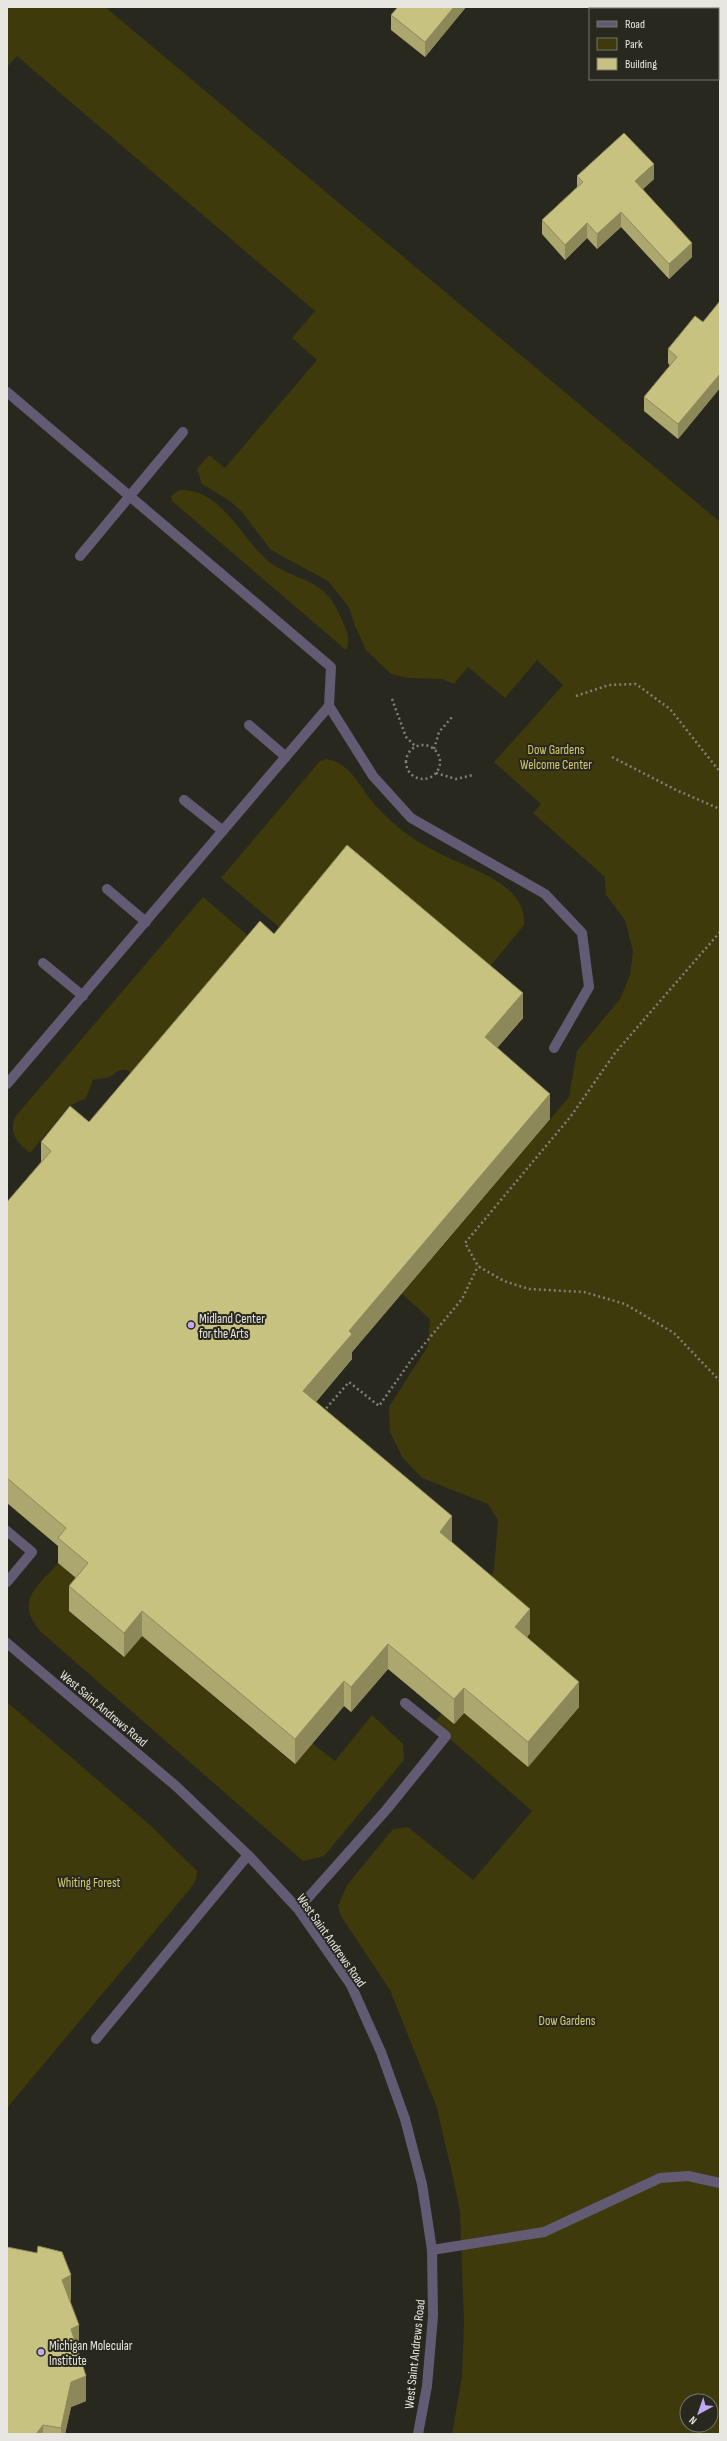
<svg xmlns="http://www.w3.org/2000/svg" width="727" height="2441" font-family="'Sofia Sans Condensed',sans-serif">
  <rect width="100%" height="100%" fill="#29281f"/>
  <path fill="#3e3a0c" fill-rule="evenodd" d="M 7,7 L 105,7 L 720,522 L 720,2434 L 452,2434 L 462,2377 L 464,2322 L 460,2212 L 454,2182 L 437,2108 L 390,1990 L 341,1916 L 338,1906 L 347,1885 L 393,1829 L 408,1827 L 473,1880 L 532,1811 L 433,1724 L 442,1713 L 454,1724 L 464,1713 L 528,1766 L 483,1594 L 494,1570 L 498,1520 L 488,1504 L 422,1478 L 402,1457 L 390,1432 L 389,1407 L 428,1346 L 430,1319 L 402,1294 L 569,1097 L 577,1051 L 620,999 L 630,975 L 633,951 L 625,920 L 606,895 L 605,877 L 533,813 L 541,804 L 494,762 L 563,685 L 537,660 L 505,698 L 468,667 L 454,684 L 442,679 L 409,678 L 391,674 L 366,650 L 355,626 L 349,607 L 328,581 L 271,550 L 242,512 L 230,501 L 202,484 L 197,469 L 209,455 L 225,468 L 317,360 L 292,338 L 315,311 L 17,56 L 7,67 ZM 687,2401 L 711,2401 L 711,2425 L 687,2425 Z
    M 180,490 C 221,488 242,539 267,560 C 284,575 307,577 323,591 C 333,599 338,611 343,622 C 347,632 351,640 346,650 L 172,501 L 171,496 Z
    M 327,759 C 350,764 357,782 370,799 C 376,807 384,814 391,821 C 407,836 426,847 445,856 C 474,871 527,884 524,925 L 478,981 L 292,938 L 221,878 L 320,761 Z
    M 203,897 L 260,946 L 131,1079 L 129,1071 C 118,1067 118,1073 109,1077 C 105,1079 98,1078 93,1080 L 86,1098 L 69,1106 L 30,1153 C 17,1142 9,1135 15,1117 Z
    M 58,1563 L 88,1588 L 69,1611 L 123,1657 L 142,1636 L 294,1764 L 312,1743 L 335,1761 L 372,1715 L 403,1744 L 404,1760 L 324,1856 L 303,1861 L 41,1632 C 14,1601 37,1587 58,1563 Z
    M 7,1702 L 151,1826 L 197,1871 L 196,1880 L 190,1889 L 7,2108 Z"/>
  <g fill="none" stroke-linecap="round" stroke-linejoin="round">
    <path stroke="#818078" stroke-width="2.5" stroke-dasharray="2 3" stroke-linecap="butt" d="M 576,696 L 609,685 L 636,684 L 670,709 L 720,772
      M 392,699 L 406,737 L 416,747
      M406 762a17 17 0 1 1 34 0a17 17 0 1 1-34 0Z
      M 434,749 L 439,732 L 453,716
      M 612,757 L 676,790 L 720,809
      M 436,773 L 456,779 L 473,775
      M 720,932 L 615,1053 L 571,1116 L 465,1243 L 478,1266 L 504,1281 L 529,1289 L 584,1292 L 625,1304 L 674,1333 L 720,1381
      M 323,1412 L 349,1382 L 379,1406 L 412,1359 L 462,1299 L 478,1266"/>
    <path stroke="#625b73" stroke-width="10" d="M 673,7 L 676,9
      M 718,45 L 720,46
      M 7,392 L 331,667 L 329,706 L 7,1084
      M 80,556 L 183,432
      M 329,706 L 373,776 L 411,818 L 545,894 L 582,933 L 589,987 L 554,1048
      M 249,725 L 286,757
      M 184,800 L 223,831
      M 107,889 L 146,922
      M 43,963 L 83,996
      M 7,1531 L 32,1552 L 7,1582
      M 7,1643 L 177,1787 L 248,1855 L 298,1909 L 351,1985 L 381,2052 L 405,2119 L 422,2184 L 432,2250 L 433,2316 L 427,2386 L 418,2434
      M 298,1909 L 387,1809 L 446,1736 L 405,1703
      M 96,2039 L 248,1855
      M 432,2250 L 544,2232 L 660,2178 L 688,2176 L 720,2183"/>
  </g>
  <path fill="#aca76e" d="M 398,7 L 466,7 L 425,57 L 391,30 L 391,15 Z
    M 577,176 L 654,179 L 643,189 L 692,257 L 669,279 L 621,227 L 597,249 L 587,238 L 565,260 L 542,234 L 542,220 L 577,187 Z
    M 720,301 L 720,388 L 678,439 L 644,411 L 644,397 L 670,366 L 668,363 L 668,349 L 703,322 Z
    M 274,934 L 523,1018 L 497,1048 L 550,1119 L 352,1352 L 352,1359 L 316,1402 L 452,1541 L 452,1542 L 530,1633 L 527,1637 L 579,1707 L 528,1767 L 464,1713 L 454,1724 L 388,1669 L 351,1712 L 344,1706 L 295,1764 L 142,1636 L 124,1657 L 69,1611 L 69,1586 L 76,1578 L 58,1563 L 58,1546 L 7,1503 L 7,1202 L 41,1162 L 41,1142 L 89,1122 Z
    M 37,2253 L 71,2300 L 70,2301 L 79,2350 L 78,2351 L 86,2401 L 71,2407 L 65,2434 L 7,2434 Z"/>
  <path fill="#8c885a" d="M 454,7 L 466,7 L 425,57 L 425,42 Z
    M 654,164 L 654,179 L 635,196 L 635,181 Z
    M 621,212 L 621,227 L 597,249 L 597,234 Z
    M 587,223 L 587,238 L 565,260 L 565,245 Z
    M 692,243 L 692,257 L 669,279 L 669,264 Z
    M 720,374 L 720,388 L 678,439 L 678,424 Z
    M 523,993 L 523,1018 L 485,1062 L 485,1037 Z
    M 550,1094 L 550,1119 L 352,1352 L 352,1359 L 303,1416 L 303,1391 L 349,1331 Z
    M 452,1516 L 452,1541 L 440,1557 L 440,1532 Z
    M 530,1609 L 530,1633 L 515,1652 L 515,1627 Z
    M 142,1611 L 142,1636 L 124,1657 L 124,1633 Z
    M 388,1644 L 388,1669 L 351,1712 L 351,1687 Z
    M 344,1681 L 344,1706 L 295,1764 L 295,1739 Z
    M 579,1682 L 579,1707 L 528,1767 L 528,1742 Z
    M 464,1688 L 464,1713 L 454,1724 L 454,1699 Z
    M 71,2275 L 71,2300 L 62,2305 L 62,2280 Z
    M 79,2325 L 79,2350 L 71,2354 L 71,2329 Z
    M 86,2376 L 86,2401 L 71,2407 L 65,2434 L 61,2434 L 61,2428 L 71,2382 Z
    M 43,2425 L 43,2434 L 36,2434 Z"/>
  <path fill="#c8c280" stroke="#8c885a" d="M 398,7 L 454,7 L 425,42 L 391,15 Z
    M 624,133 L 654,164 L 635,181 L 692,243 L 669,264 L 621,212 L 597,234 L 587,223 L 565,245 L 542,220 L 583,182 L 577,176 Z
    M 720,301 L 720,374 L 678,424 L 644,397 L 677,357 L 668,349 L 695,316 L 703,322 Z
    M 347,845 L 523,993 L 485,1037 L 550,1094 L 349,1331 L 352,1334 L 303,1391 L 452,1516 L 440,1532 L 530,1609 L 515,1627 L 579,1682 L 528,1742 L 464,1688 L 454,1699 L 388,1644 L 351,1687 L 344,1681 L 295,1739 L 142,1611 L 124,1633 L 69,1586 L 88,1563 L 58,1538 L 66,1528 L 7,1478 L 7,1202 L 51,1151 L 41,1142 L 70,1106 L 89,1122 L 260,921 L 274,934 Z
    M 38,2246 L 62,2252 L 71,2275 L 62,2280 L 79,2325 L 71,2329 L 86,2376 L 71,2382 L 61,2428 L 43,2425 L 36,2434 L 7,2434 L 7,2247 L 37,2253 Z"/>
  <g fill="#c1a8f3" stroke="#29281f" stroke-width="1.5">
    <circle cx="191" cy="1325" r="4"/>
    <circle cx="41" cy="2352" r="4"/>
  </g>
  <g text-anchor="middle" stroke-width="4" stroke-linejoin="round" paint-order="stroke">
    <g font-size="13" fill="#d5cc6f" stroke="#29281f">
      <text x="556" y="754">Dow Gardens<tspan x="556" dy="15">Welcome Center</tspan></text>
      <text x="89" y="1887">Whiting Forest</text>
      <text x="567" y="2025">Dow Gardens</text>
    </g>
    <g font-size="13" fill="#e7e6e0" stroke="#29281f" text-anchor="start">
      <text x="199" y="1323">Midland Center<tspan x="199" dy="15">for the Arts</tspan></text>
      <text x="49" y="2350">Michigan Molecular<tspan x="49" dy="15">Institute</tspan></text>
    </g>
    <g font-size="13" fill="#e7e6e0" stroke="#29281f">
      <text transform="translate(104 1708) rotate(40)" y="5">West Saint Andrews Road</text>
      <text transform="translate(332 1940) rotate(55)" y="5">West Saint Andrews Road</text>
      <text transform="translate(414 2354) rotate(-84)" y="5">West Saint Andrews Road</text>
    </g>
  </g>
  <rect width="727" height="2441" fill="none" stroke="#e7e6e0" stroke-width="16"/>
  <rect x="589" y="8" width="130" height="72" fill="#29281f" stroke="#75746c"/>
  <rect x="597" y="21" width="20" height="6" fill="#625b73" stroke="#75746c"/>
  <text x="625" y="28" font-size="12" fill="#e7e6e0">Road</text>
  <rect x="597" y="38" width="20" height="12" fill="#3e3a0c" stroke="#75746c"/>
  <text x="625" y="48" font-size="12" fill="#e7e6e0">Park</text>
  <rect x="597" y="58" width="20" height="12" fill="#c8c280" stroke="#75746c"/>
  <text x="625" y="68" font-size="12" fill="#e7e6e0">Building</text>
  <g transform="translate(699 2413) rotate(220)"><circle r="19" fill="#29281f" stroke="#75746c"/>
  <path d="M0-3L7 15L0 10L-7 15Z" fill="#c1a8f3"/>
  <text y="-6" font-size="11" font-weight="bold" text-anchor="middle" fill="#e7e6e0">N</text>
  </g>
</svg>
